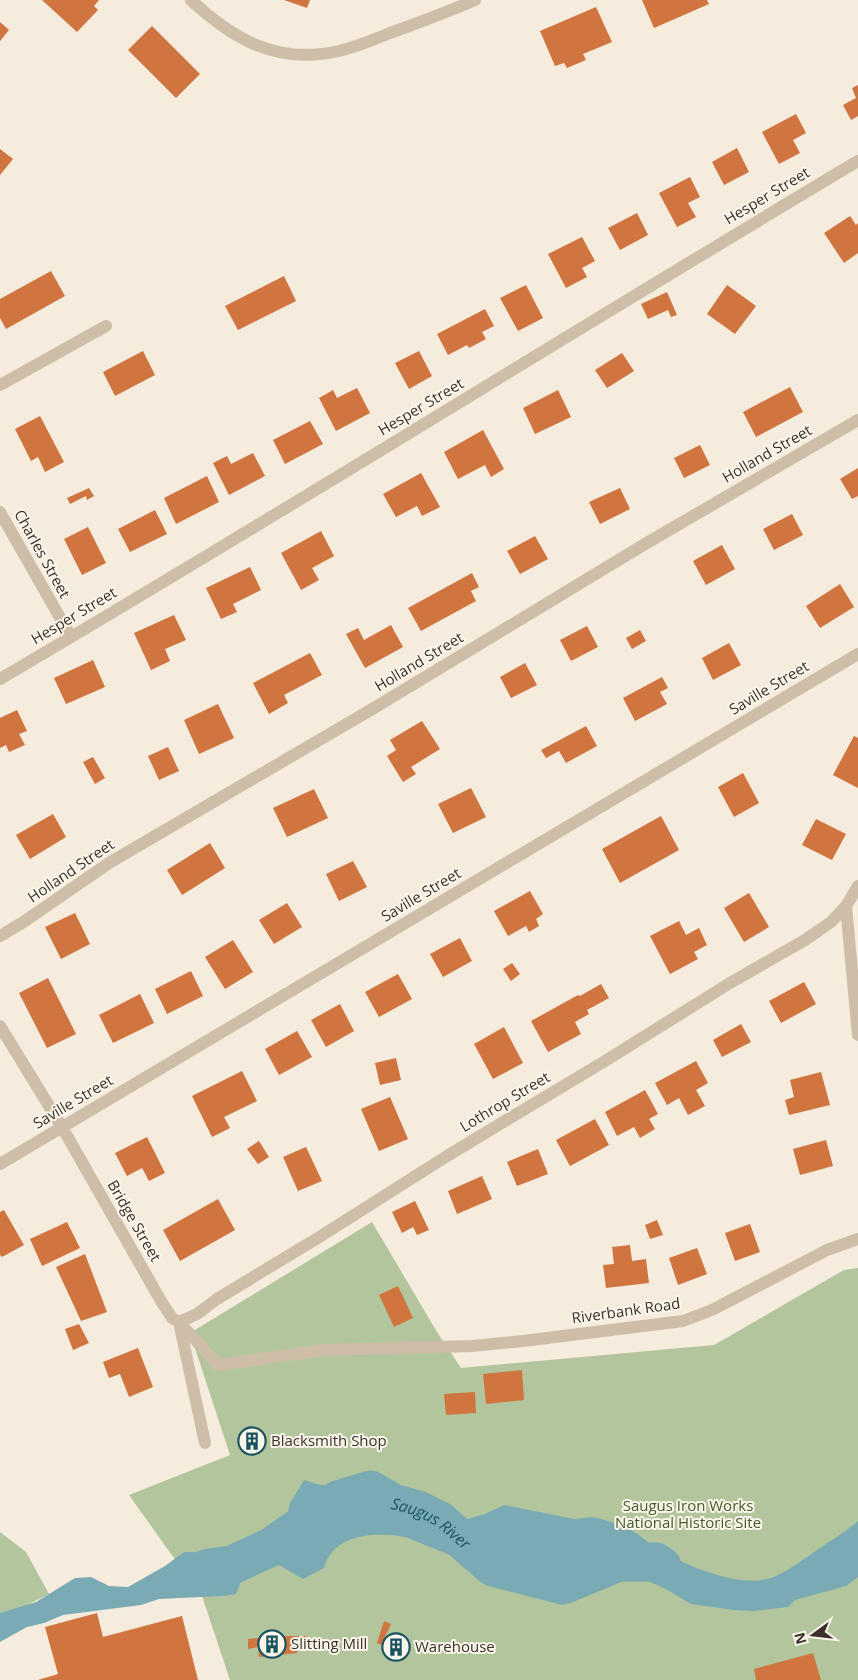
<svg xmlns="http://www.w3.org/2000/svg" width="858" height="1680" font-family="'Open Sans',sans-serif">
  <rect width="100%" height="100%" fill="#f5ecde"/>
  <path fill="#b3c59c" d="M 372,1222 L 437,1332 L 461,1368 L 714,1345 L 844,1270 L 858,1268 L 858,1680 L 230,1680 L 197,1581 L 181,1568 L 129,1495 L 230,1455 L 190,1333 Z
    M 0,1532 L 26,1552 L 49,1594 L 21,1608 L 0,1613 Z"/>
  <path fill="#7aabb4" d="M 304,1480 L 316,1484 L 359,1490 L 391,1499 L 403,1499 L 452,1516 L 468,1519 L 485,1514 L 504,1505 L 574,1519 C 581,1519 590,1516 597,1518 C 609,1521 626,1526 636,1533 C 646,1540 655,1548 667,1554 C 694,1569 746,1590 776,1576 C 791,1569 804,1559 817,1550 C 831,1540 846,1532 858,1521 L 858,1577 L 846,1586 L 795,1600 L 788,1607 L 754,1611 L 734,1610 L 691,1604 L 664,1588 L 626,1571 L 597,1562 L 574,1565 L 475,1565 L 405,1537 C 375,1532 334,1533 324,1568 L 303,1579 L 277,1564 L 267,1562 L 243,1576 L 236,1594 L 224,1596 L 159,1599 L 141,1605 L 63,1615 L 44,1623 L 27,1627 L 0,1642 L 0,1613 L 36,1602 L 75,1578 L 91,1577 L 109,1586 L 128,1587 L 165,1566 L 184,1552 L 193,1552 L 223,1563 L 243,1561 L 279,1539 L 285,1525 L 290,1503 Z"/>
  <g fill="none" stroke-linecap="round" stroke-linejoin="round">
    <path stroke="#7aabb4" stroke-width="39" id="s1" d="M 188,1576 L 209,1568 L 232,1565 L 271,1547 L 338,1500 L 371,1490 L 393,1503 L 418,1510 L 440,1521 L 493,1567 L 563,1585 L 619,1562 L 656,1562 L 662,1566"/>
  </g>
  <path fill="#d07440" d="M 42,0 L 99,0 L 94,6 L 98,10 L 77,32 Z
    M 284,0 L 310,0 L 307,8 Z
    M 642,0 L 707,0 L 709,4 L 654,28 Z
    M 596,7 L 612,42 L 583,54 L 586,60 L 567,68 L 564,63 L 555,66 L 540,31 Z
    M 0,22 L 9,30 L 0,41 Z
    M 152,26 L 200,74 L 176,98 L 128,50 Z
    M 858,85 L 858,116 L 851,120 L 843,105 L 856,98 L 852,88 Z
    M 796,114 L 806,133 L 793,140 L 800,153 L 779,164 L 762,132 Z
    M 737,148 L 749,172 L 724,185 L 712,162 Z
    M 0,149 L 13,159 L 0,175 Z
    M 690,177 L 700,197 L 688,203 L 696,217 L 677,227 L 659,193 Z
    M 637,213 L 648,235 L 620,250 L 608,228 Z
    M 850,216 L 856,225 L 858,223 L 858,253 L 844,263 L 824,233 Z
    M 582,237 L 595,261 L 582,268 L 587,277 L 566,288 L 548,254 Z
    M 51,271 L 65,296 L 6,329 L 0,318 L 0,299 Z
    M 284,276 L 296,301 L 238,330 L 225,306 Z
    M 526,285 L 543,318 L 518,331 L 500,298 Z
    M 727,285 L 756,306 L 735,334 L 707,314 Z
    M 667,292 L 677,315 L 671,317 L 668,310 L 648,319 L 641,304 Z
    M 485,309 L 494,326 L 482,332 L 486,339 L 469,348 L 467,345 L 448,355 L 437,334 Z
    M 143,351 L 155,375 L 115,396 L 103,372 Z
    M 419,351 L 432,376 L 409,389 L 395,363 Z
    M 622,353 L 634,371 L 607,388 L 595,370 Z
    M 790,387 L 803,412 L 756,437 L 743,412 Z
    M 357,388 L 370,413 L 336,431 L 319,398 L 333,390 L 337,398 Z
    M 558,390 L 571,417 L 535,434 L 523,408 Z
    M 40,416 L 64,462 L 45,472 L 38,457 L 31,461 L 15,429 Z
    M 310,421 L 323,444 L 285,464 L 273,440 Z
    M 483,430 L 504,469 L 491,477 L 485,465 L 458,479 L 444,452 Z
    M 700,445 L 710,465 L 684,478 L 674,458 Z
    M 253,453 L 265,476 L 229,495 L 213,463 L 227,456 L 231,464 Z
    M 858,468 L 858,496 L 852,499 L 840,479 Z
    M 421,473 L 440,507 L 422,516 L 417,506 L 396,517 L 383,494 Z
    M 207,476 L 219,502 L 176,524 L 164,498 Z
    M 89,488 L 94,496 L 87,500 L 86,496 L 70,504 L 67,498 Z
    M 620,488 L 630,509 L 600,524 L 589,502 Z
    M 155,510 L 167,534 L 130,552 L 118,529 Z
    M 792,514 L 803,535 L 774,550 L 763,529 Z
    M 88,527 L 106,563 L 82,575 L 64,539 Z
    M 321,531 L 334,556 L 312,568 L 319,580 L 301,590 L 281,553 Z
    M 535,536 L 548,559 L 520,574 L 507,551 Z
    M 722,545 L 735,569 L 706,585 L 693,561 Z
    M 250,567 L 261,590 L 233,604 L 237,612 L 221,619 L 206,588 Z
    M 472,573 L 479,587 L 471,591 L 476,601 L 421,631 L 408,608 Z
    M 840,584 L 854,607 L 820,628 L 806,606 Z
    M 174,615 L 186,640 L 165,649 L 170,661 L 151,670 L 134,633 Z
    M 391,625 L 403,647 L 365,668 L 346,634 L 358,628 L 364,640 Z
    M 587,626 L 598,647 L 571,661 L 560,640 Z
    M 640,630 L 646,641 L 632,649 L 626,638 Z
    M 729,643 L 741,665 L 713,680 L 702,658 Z
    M 310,653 L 322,675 L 284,695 L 288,703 L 269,714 L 253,683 Z
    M 93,660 L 105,687 L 66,704 L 54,678 Z
    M 525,663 L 537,685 L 511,698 L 500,677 Z
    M 662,677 L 668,688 L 660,692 L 667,704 L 635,721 L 623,698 Z
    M 218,704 L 234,738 L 199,754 L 184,720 Z
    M 17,710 L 27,731 L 19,734 L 25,745 L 9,752 L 6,745 L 0,748 L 0,718 Z
    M 422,721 L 440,749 L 411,767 L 416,774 L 403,782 L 387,756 L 396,750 L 390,740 Z
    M 586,726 L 597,746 L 566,763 L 559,751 L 546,758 L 541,750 Z
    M 854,736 L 858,738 L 858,788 L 833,775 Z
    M 168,747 L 179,771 L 159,780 L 148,756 Z
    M 93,757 L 105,778 L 95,784 L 83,762 Z
    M 743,773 L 759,803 L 734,817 L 718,787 Z
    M 471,788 L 486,817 L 453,833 L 438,804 Z
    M 314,789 L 328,818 L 287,837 L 273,808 Z
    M 53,814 L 66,837 L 30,859 L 16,835 Z
    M 661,816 L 679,850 L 620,883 L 602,849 Z
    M 816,819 L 846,834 L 832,860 L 802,845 Z
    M 210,843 L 225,868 L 182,895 L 167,870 Z
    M 353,861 L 367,887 L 339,901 L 326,874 Z
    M 530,891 L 543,914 L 536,919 L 539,926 L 529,932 L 526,926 L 508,936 L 494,911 Z
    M 749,893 L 769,927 L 744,942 L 724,908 Z
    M 287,903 L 302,927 L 274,944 L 259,920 Z
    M 75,913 L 90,944 L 61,959 L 45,927 Z
    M 679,921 L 686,935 L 699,928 L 707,945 L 694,952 L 698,959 L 670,974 L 650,936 Z
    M 460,938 L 472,961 L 443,977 L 430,954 Z
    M 233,940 L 253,972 L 225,989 L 205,957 Z
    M 512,963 L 520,974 L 511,981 L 503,969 Z
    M 191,971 L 203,996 L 167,1014 L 155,989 Z
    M 398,974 L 412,999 L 379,1017 L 365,992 Z
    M 48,978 L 76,1034 L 47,1048 L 19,993 Z
    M 804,982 L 816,1004 L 781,1023 L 769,1001 Z
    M 601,984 L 609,998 L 587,1010 L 589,1014 L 575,1022 L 581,1034 L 548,1052 L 531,1021 L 578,995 L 580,996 Z
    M 140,994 L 154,1023 L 113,1043 L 99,1015 Z
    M 340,1004 L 354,1031 L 326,1047 L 311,1020 Z
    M 741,1024 L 751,1042 L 722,1057 L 713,1040 Z
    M 504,1027 L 523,1063 L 493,1079 L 474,1044 Z
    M 297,1031 L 312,1057 L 279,1075 L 265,1049 Z
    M 396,1058 L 401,1080 L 380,1085 L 375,1063 Z
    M 696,1061 L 708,1083 L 696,1090 L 705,1106 L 688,1115 L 679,1098 L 667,1105 L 655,1083 Z
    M 242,1071 L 257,1101 L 224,1117 L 230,1128 L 212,1137 L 192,1096 Z
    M 821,1072 L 830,1105 L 789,1115 L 785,1100 L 794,1097 L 790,1080 Z
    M 645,1090 L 658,1114 L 649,1119 L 655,1129 L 640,1138 L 634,1127 L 617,1136 L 605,1112 Z
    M 390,1097 L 408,1139 L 379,1151 L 361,1109 Z
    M 595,1119 L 609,1145 L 570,1166 L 556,1140 Z
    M 147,1137 L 165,1173 L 149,1181 L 142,1168 L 127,1176 L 115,1153 Z
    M 826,1140 L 833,1166 L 800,1175 L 793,1149 Z
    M 259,1141 L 269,1157 L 258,1164 L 247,1149 Z
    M 306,1147 L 322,1181 L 298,1191 L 283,1157 Z
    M 538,1149 L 548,1174 L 517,1186 L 507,1162 Z
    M 482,1176 L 492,1199 L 457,1214 L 448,1191 Z
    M 218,1199 L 235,1230 L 180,1261 L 163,1230 Z
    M 415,1201 L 429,1230 L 417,1235 L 413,1227 L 402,1233 L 392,1212 Z
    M 4,1210 L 24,1245 L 2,1257 L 0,1255 L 0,1212 Z
    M 657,1220 L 663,1235 L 650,1239 L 645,1225 Z
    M 67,1222 L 80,1248 L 42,1266 L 30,1239 Z
    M 750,1224 L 760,1252 L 735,1261 L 725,1233 Z
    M 630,1245 L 632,1261 L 646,1259 L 649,1283 L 606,1288 L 603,1265 L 614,1264 L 612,1247 Z
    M 697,1248 L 707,1274 L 678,1285 L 669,1258 Z
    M 85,1254 L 107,1312 L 81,1321 L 56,1267 Z
    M 398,1286 L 413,1318 L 394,1327 L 379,1295 Z
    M 79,1324 L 89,1343 L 73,1350 L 65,1329 Z
    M 138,1348 L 153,1387 L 129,1397 L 120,1374 L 109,1378 L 103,1362 Z
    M 522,1370 L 524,1400 L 486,1404 L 483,1374 Z
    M 475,1392 L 476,1413 L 446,1415 L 444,1394 Z
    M 259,1431 L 262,1444 L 245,1449 L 242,1439 Z
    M 97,1613 L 103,1637 L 182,1616 L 198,1680 L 38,1680 L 58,1674 L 45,1627 Z
    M 384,1621 L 391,1624 L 381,1645 L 377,1643 Z
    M 397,1635 L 408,1652 L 396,1660 L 384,1643 Z
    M 285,1636 L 306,1636 L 307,1639 L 296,1641 L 297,1653 L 259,1657 L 258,1647 L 248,1649 L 248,1639 Z
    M 813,1653 L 821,1680 L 756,1680 L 754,1669 Z"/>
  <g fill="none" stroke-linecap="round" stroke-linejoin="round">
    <path stroke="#cebea8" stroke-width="12" d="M 191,0 C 234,40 278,65 339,51 C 356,47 373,40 390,33 C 418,23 447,12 475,0
      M 0,385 L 106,326
      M 0,512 L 71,637
      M 0,679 C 288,510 571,332 858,161
      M 858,886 L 846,906 L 858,1035
      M 846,906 L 831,922 L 805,940 L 730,983 L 605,1061 L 447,1156 L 321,1236 L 217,1299 L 197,1314 L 179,1322 L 218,1365 L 323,1350 L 472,1346 L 523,1341 L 683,1321 L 712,1310 L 827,1250 L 858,1239
      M 0,936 L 25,921 L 109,863 L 374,708 L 645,544 L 858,420
      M 0,1026 L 62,1127 L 161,1301 L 172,1318 L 179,1322 L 205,1443
      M 0,1164 L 858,654"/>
  </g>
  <defs>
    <g id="building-ring" transform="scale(1.4375)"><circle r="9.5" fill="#fbf6eb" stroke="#1a5360" stroke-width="1.5"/><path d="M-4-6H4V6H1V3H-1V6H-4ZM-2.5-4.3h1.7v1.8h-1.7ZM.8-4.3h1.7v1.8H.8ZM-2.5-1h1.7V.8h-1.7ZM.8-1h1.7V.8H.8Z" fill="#1a5360"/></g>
  </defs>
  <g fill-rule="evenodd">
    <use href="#building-ring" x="252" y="1441"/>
    <use href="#building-ring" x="272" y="1644"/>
    <use href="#building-ring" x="396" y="1647"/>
  </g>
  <g text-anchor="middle" stroke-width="4" stroke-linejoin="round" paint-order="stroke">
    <g font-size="15" fill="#3a3029" stroke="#fbf6eb">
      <text transform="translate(767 196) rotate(-31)" y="5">Hesper Street</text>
      <text transform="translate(421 407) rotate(-31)" y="5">Hesper Street</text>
      <text transform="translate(767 454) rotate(-30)" y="5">Holland Street</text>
      <text transform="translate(42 554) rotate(61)" y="5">Charles Street</text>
      <text transform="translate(74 616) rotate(-31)" y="5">Hesper Street</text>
      <text transform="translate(419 662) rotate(-31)" y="5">Holland Street</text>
      <text transform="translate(769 688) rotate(-31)" y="5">Saville Street</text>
      <text transform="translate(71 871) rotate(-34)" y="5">Holland Street</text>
      <text transform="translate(421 895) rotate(-31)" y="5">Saville Street</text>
      <text transform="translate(73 1102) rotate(-31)" y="5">Saville Street</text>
      <text transform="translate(505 1102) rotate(-31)" y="5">Lothrop Street</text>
      <text transform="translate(134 1221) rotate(60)" y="5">Bridge Street</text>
      <text transform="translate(626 1311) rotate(-8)" y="5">Riverbank Road</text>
    </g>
    <g font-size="15" fill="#3a3029" stroke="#fbf6eb" text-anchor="start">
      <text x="271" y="1446">Blacksmith Shop</text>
      <text x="291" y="1649">Slitting Mill</text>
      <text x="415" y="1652">Warehouse</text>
    </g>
    <g font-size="15" fill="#445b2a" stroke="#fbf6eb">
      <text x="688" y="1511">Saugus Iron Works<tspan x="688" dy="17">National Historic Site</tspan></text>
    </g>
    <g font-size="16" font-style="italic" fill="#1a5360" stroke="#fbf6eb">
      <text dy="6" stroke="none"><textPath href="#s1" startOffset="274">Saugus River</textPath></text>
    </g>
  </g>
  <g transform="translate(813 1635) rotate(255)" stroke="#fbf6eb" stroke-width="4" paint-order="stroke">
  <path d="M0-4L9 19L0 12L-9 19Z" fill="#3a3029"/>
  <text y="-8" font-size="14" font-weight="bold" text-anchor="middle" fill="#3a3029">N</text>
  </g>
</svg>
